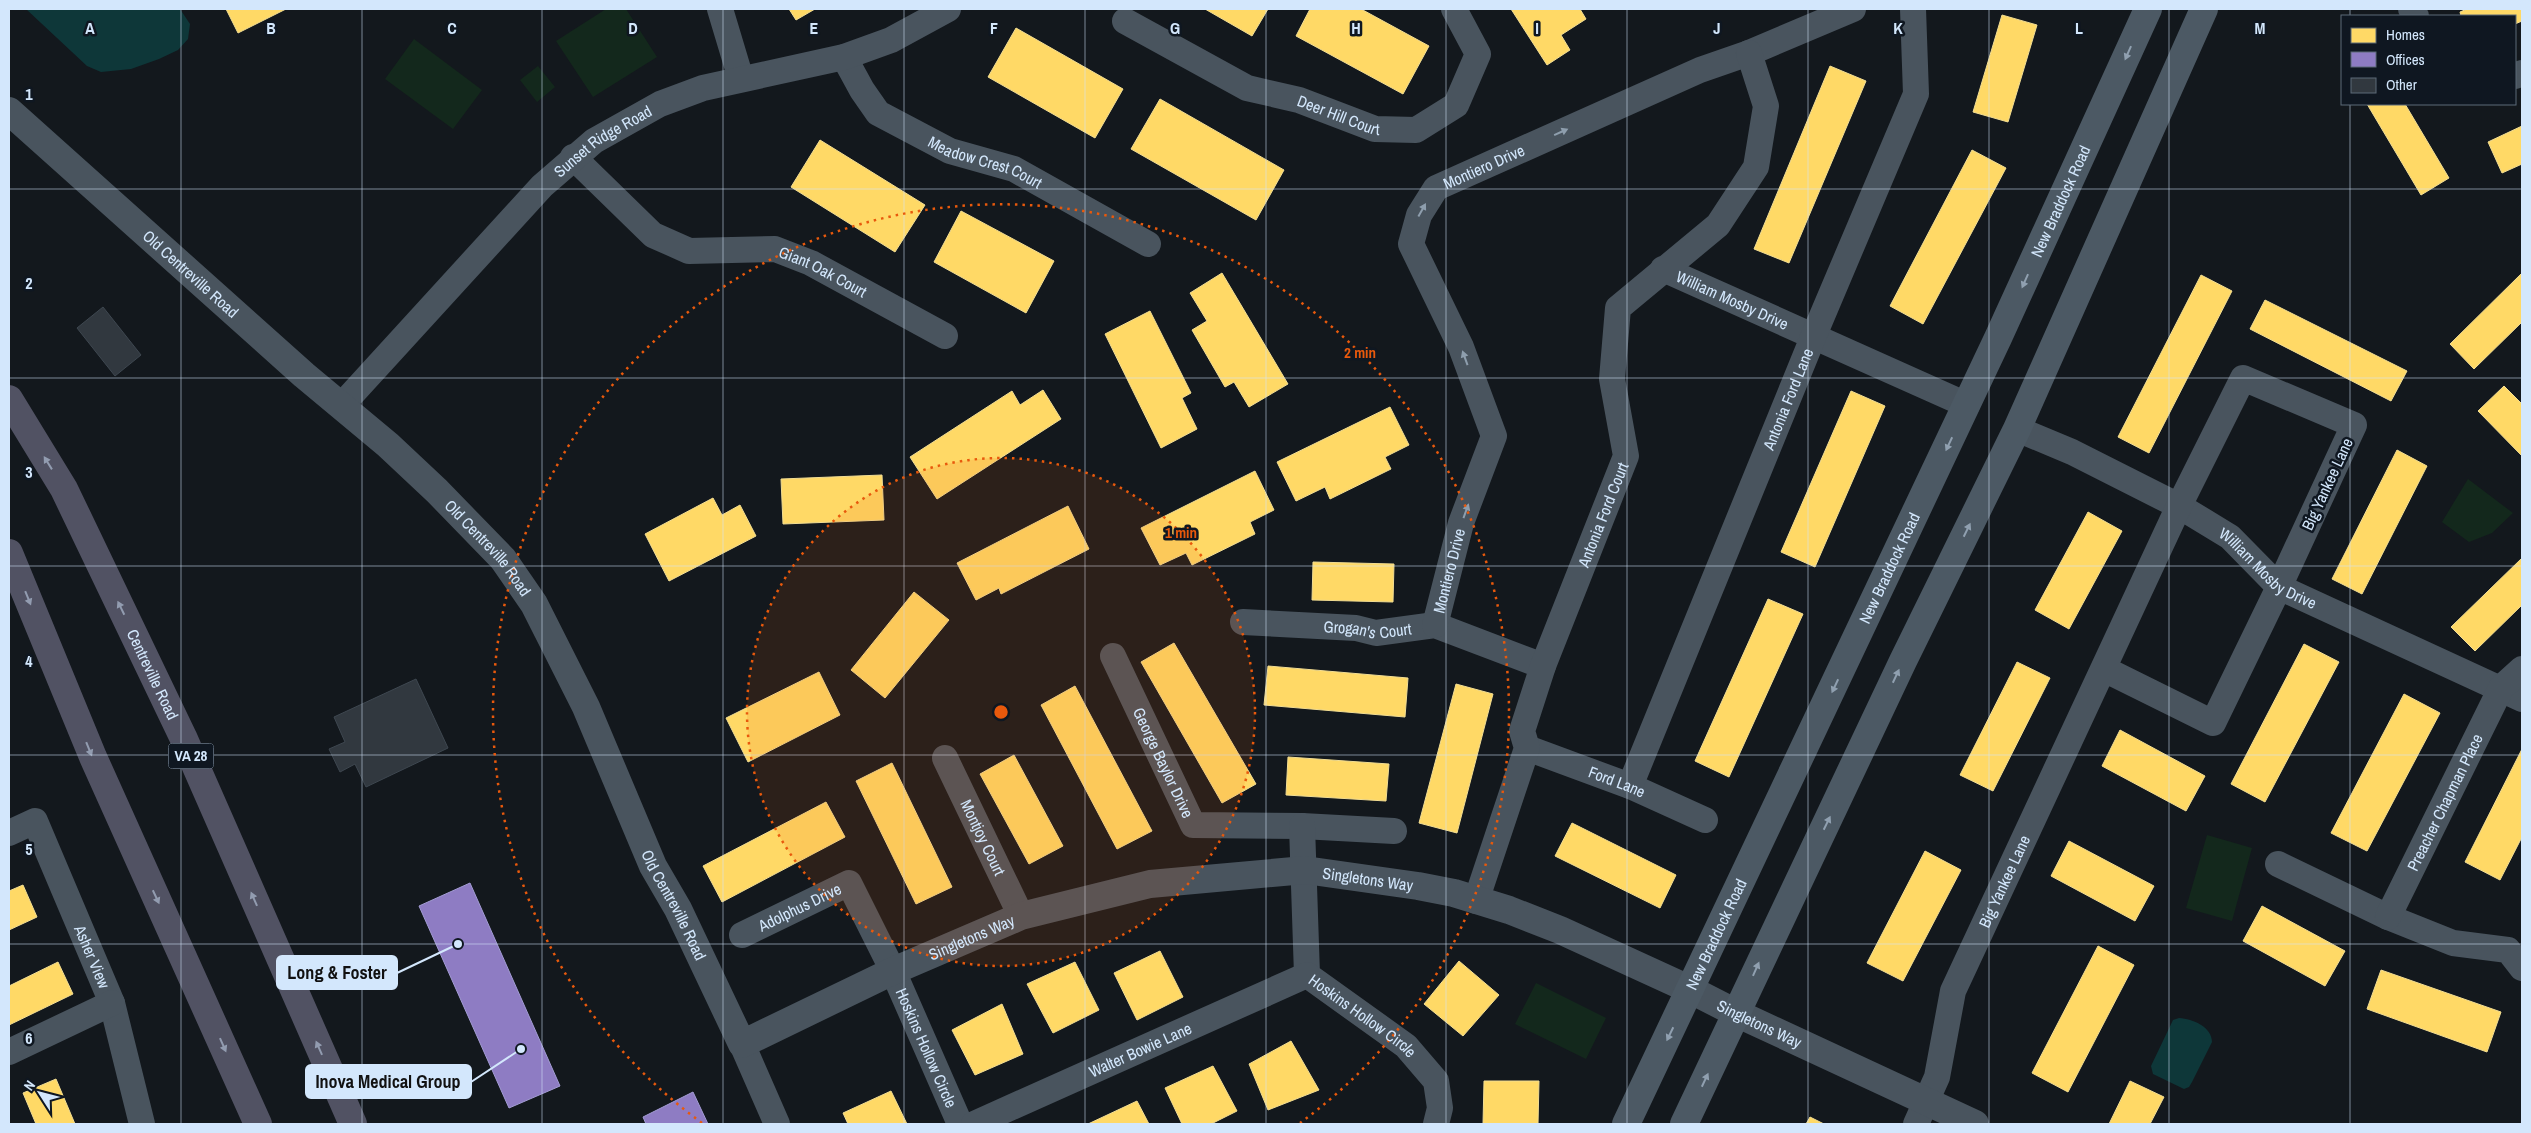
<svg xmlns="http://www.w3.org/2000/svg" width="2531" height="1133" font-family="'Archivo Narrow',sans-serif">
  <rect width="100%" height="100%" fill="#13181d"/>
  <path fill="#13281c" d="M 606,9 L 626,9 L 657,57 L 593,97 L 556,41 Z
    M 414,39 L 482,90 L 453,129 L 385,79 Z
    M 538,66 L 555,87 L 537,102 L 520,80 Z
    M 2468,479 L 2513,513 L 2492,533 L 2469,542 L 2442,522 Z
    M 2207,835 L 2252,848 L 2232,921 L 2186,908 Z
    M 1536,983 L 1606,1018 L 1586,1059 L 1515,1024 Z"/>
  <path fill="#0e3739" d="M 26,9 L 180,9 L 190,24 L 188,39 L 178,50 L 159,59 L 131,69 L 101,72 L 87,66 Z
    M 2179,1018 C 2193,1019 2212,1027 2212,1042 L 2192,1082 L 2189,1087 L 2184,1089 L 2153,1074 L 2151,1066 L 2173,1020 Z"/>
  <path fill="#ffd966" stroke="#f2dd93" d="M 226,9 L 286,9 L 238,33 Z
    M 789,9 L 815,9 L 796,20 Z
    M 1205,9 L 1268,9 L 1252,36 Z
    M 1310,9 L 1361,9 L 1429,46 L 1403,94 L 1296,36 Z
    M 1511,9 L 1580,9 L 1586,19 L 1561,35 L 1570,50 L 1547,65 Z
    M 2467,9 L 2522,9 L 2522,21 L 2515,24 L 2515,16 L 2461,16 L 2460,12 Z
    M 2002,15 L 2037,25 L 2008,122 L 1973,112 Z
    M 1016,28 L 1123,89 L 1095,138 L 988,77 Z
    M 1830,66 L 1866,81 L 1789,263 L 1754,249 Z
    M 1160,99 L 1284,170 L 1256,220 L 1131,149 Z
    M 2367,104 L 2405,104 L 2449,178 L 2421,195 Z
    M 2522,126 L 2522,164 L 2502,173 L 2488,142 Z
    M 820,140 L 925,205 L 895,252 L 791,187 Z
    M 1972,150 L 2006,168 L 1923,324 L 1890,306 Z
    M 961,211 L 1054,261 L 1026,313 L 934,262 Z
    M 1222,273 L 1288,384 L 1249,407 L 1234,382 L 1225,387 L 1192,330 L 1207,321 L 1190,293 Z
    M 2522,273 L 2522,322 L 2474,369 L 2450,344 Z
    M 2201,275 L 2232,291 L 2149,453 L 2118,437 Z
    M 2265,300 L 2407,371 L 2391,401 L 2250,329 Z
    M 1150,311 L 1191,393 L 1182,398 L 1197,429 L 1161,448 L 1105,334 Z
    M 2504,386 L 2522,404 L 2522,456 L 2478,411 Z
    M 1043,390 L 1061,419 L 937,499 L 910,457 L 1012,391 L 1020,405 Z
    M 1851,391 L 1885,406 L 1815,567 L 1781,552 Z
    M 1390,407 L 1409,445 L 1385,457 L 1391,469 L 1330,499 L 1325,487 L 1296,501 L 1277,462 Z
    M 2397,450 L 2427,466 L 2362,594 L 2332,579 Z
    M 1255,471 L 1274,510 L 1250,522 L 1255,534 L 1192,565 L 1186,553 L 1160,565 L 1141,528 Z
    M 882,475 L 884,520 L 783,524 L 781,479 Z
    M 713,498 L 722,515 L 740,505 L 756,536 L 669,581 L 645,534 Z
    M 1068,506 L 1089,549 L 1001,594 L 999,588 L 976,600 L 957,563 Z
    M 2088,512 L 2122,531 L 2069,629 L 2035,610 Z
    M 2522,558 L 2522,605 L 2475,651 L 2451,627 Z
    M 1313,562 L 1394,564 L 1393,602 L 1312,600 Z
    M 914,592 L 949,620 L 885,698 L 851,670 Z
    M 1768,599 L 1803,614 L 1729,777 L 1695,761 Z
    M 1174,643 L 1256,784 L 1222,803 L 1141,662 Z
    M 2304,644 L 2339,662 L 2265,802 L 2231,784 Z
    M 2017,662 L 2050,678 L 1993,791 L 1960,775 Z
    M 1268,666 L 1408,678 L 1405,717 L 1264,705 Z
    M 819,672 L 840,715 L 748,762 L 726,718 Z
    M 1456,684 L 1493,694 L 1457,833 L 1419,823 Z
    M 1075,686 L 1152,831 L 1117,849 L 1041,705 Z
    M 2404,694 L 2440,713 L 2367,851 L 2331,833 Z
    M 2120,730 L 2205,776 L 2186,811 L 2102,766 Z
    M 2522,749 L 2522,837 L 2500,880 L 2465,862 Z
    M 1014,755 L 1063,846 L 1029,864 L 980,774 Z
    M 1288,757 L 1389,764 L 1386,801 L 1286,795 Z
    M 892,763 L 952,887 L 916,904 L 856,781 Z
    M 826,802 L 845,837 L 722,902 L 703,866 Z
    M 1572,823 L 1676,875 L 1660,908 L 1555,856 Z
    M 2069,841 L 2154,886 L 2135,921 L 2051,876 Z
    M 1925,851 L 1961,870 L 1903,981 L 1867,963 Z
    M 23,885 L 37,917 L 9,930 L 9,891 Z
    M 2262,906 L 2345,951 L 2325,986 L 2243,941 Z
    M 2098,946 L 2134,965 L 2068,1092 L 2032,1073 Z
    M 1160,951 L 1183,997 L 1137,1020 L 1114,973 Z
    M 1459,961 L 1499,995 L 1463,1036 L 1424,1004 Z
    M 58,962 L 73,994 L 9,1025 L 9,986 Z
    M 1075,962 L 1099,1010 L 1053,1033 L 1027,984 Z
    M 2381,970 L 2501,1012 L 2487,1052 L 2367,1009 Z
    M 1002,1004 L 1023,1054 L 975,1075 L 952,1030 Z
    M 1291,1041 L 1319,1090 L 1268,1110 L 1249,1064 Z
    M 1213,1066 L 1237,1111 L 1211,1124 L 1182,1124 L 1165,1088 Z
    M 56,1079 L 75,1124 L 36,1124 L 23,1093 Z
    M 1484,1081 L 1539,1081 L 1538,1124 L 1483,1124 Z
    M 2130,1081 L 2164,1097 L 2150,1124 L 2109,1124 Z
    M 891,1091 L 907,1124 L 848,1124 L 843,1113 Z
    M 1137,1101 L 1149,1124 L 1088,1124 Z
    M 1810,1117 L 1824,1124 L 1806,1124 Z"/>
  <path fill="#8e7cc3" stroke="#a39cd4" d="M 470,883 L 560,1086 L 509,1108 L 419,906 Z
    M 693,1092 L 708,1124 L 646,1124 L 643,1117 Z"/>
  <path fill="#31383f" stroke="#3e4750" d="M 103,307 L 141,355 L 115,376 L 77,328 Z
    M 416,679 L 448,748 L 366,787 L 355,764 L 340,772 L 329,749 L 345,742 L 334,717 Z"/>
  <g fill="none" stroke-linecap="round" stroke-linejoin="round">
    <g stroke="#49545e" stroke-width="26">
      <path d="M 720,9 L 741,79"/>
      <path d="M 2411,9 L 2416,16"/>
      <path id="s1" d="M 1125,21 L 1247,88 L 1299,100 L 1375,129 L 1416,130 L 1456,105 L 1478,54 L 1454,9"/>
      <path id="s2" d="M 844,57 L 862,90 L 878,113 L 950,151 L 1014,169 L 1148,244"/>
      <path d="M 2515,76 L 2522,73"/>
      <path id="s3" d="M 573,157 L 653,235 L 689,251 L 775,249 L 811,263 L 945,336"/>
      <path id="s4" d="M 1663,269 L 1967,405"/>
      <path id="s5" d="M 341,406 L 542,186 L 594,141 L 660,104 L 703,88 L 844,57 L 891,40 L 948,9"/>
      <path id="s6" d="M 2017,429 L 2072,452 L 2179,506 L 2230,537 L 2279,587 L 2522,699"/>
      <path id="s7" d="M 1243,622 L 1356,628 L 1376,633 L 1435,625 L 1543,666"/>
      <path id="s8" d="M 1435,625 L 1461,523 L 1494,436 L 1461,347 L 1411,244 L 1419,215 L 1436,188 L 1700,70 L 1749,53 L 1853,9"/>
      <path id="s9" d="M 1113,656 L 1193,825 L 1302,826 L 1394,831"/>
      <path id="s10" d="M 1527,748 L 1630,786 L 1705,820"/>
      <path id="s11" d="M 945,758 L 1021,916"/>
      <path id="s12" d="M 1630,786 L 1814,335 L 1916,94 L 1913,9"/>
      <path id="s13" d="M 1302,826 L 1307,975 L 1406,1046 L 1436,1081 L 1440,1108 L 1436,1124"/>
      <path id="s14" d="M 9,833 L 35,821 L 112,1003 L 142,1124"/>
      <path d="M 2278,864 L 2388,917 L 2453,943 L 2508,950 L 2522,968"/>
      <path id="s15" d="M 1476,901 L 1527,748 L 1522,731 L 1543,666 L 1626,456 L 1612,379 L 1618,308 L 1718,225 L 1756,167 L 1766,106 L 1749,53"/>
      <path id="s16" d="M 2388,917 L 2501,688 L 2522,669"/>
      <path id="s17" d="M 742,935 L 849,883 L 893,971 L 960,1124"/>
      <path d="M 742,1044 L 777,1124"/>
      <path d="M 9,1052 L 112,1003"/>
      <path id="s18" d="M 974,1124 L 1307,975"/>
      <path id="s19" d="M 1916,1124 L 1937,1077 L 1953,991 L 2179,506 L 2243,378 L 2354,425 L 2279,587 L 2213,723 L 2104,669"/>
    </g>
    <path stroke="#49545e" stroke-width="28" id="s20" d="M 9,111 L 304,375 L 388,445 L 437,491 L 503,559 L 534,604 L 586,707 L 653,866 L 678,909 L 742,1044 L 893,971 L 1021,916 L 1150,884 L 1305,870 L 1418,886 L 1454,893 L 1509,910 L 1560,930 L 1691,990 L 1736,1013 L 1975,1124"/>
    <g stroke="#4c5964" stroke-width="28">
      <path id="s21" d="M 1626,1124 L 1998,338 L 2148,9"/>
      <path d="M 1684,1124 L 1903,661 L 2017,429 L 2204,9"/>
    </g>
    <g stroke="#515263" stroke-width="28">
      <path id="s22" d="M 9,399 L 64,489 L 183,737 L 353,1124"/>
      <path d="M 9,553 L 93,757 L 258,1124"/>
    </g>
  </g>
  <defs><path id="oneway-solid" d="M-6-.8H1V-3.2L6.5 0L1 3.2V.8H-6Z" transform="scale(1.25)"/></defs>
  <g fill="#90a0b0">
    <use href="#oneway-solid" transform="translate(2128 53) rotate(114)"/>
    <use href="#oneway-solid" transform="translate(2025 281) rotate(114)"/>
    <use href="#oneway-solid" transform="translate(1949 444) rotate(115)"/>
    <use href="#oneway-solid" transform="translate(1967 530) rotate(-64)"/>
    <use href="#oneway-solid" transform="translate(1896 676) rotate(-65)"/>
    <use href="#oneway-solid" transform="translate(1835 686) rotate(115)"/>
    <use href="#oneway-solid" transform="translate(1827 823) rotate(-64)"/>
    <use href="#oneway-solid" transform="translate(1756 969) rotate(-66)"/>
    <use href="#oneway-solid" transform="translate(1670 1034) rotate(116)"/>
    <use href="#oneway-solid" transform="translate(1705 1080) rotate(-65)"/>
  </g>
  <g fill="#8e9ead">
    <use href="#oneway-solid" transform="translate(1561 132) rotate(-24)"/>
    <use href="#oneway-solid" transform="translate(1422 210) rotate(-61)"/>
    <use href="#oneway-solid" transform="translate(1465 358) rotate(-110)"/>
    <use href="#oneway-solid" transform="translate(1466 511) rotate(-70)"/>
  </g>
  <g fill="#929cb0">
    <use href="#oneway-solid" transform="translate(48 463) rotate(-122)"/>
    <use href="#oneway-solid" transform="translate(28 598) rotate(68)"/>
    <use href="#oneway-solid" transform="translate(121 608) rotate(-116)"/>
    <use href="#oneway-solid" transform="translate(89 749) rotate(68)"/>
    <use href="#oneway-solid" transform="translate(156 897) rotate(65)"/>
    <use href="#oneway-solid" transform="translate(254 899) rotate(-114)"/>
    <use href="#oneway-solid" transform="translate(223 1045) rotate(66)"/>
    <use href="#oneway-solid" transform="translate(319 1048) rotate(-114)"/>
  </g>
  <path fill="none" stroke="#d3e7fc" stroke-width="1" stroke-opacity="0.55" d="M 181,9 L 181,1124M 362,9 L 362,1124M 542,9 L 542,1124M 723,9 L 723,1124M 904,9 L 904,1124M 1085,9 L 1085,1124M 1266,9 L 1266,1124M 1446,9 L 1446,1124M 1627,9 L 1627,1124M 1808,9 L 1808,1124M 1989,9 L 1989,1124M 2169,9 L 2169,1124M 2350,9 L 2350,16M 2350,104 L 2350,1124M 9,189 L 2522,189M 9,378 L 2522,378M 9,566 L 2522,566M 9,755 L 2522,755M 9,944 L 2522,944"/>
  <circle cx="1001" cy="712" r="254" fill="#e8590c" fill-opacity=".12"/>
  <g fill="none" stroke="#e8590c" stroke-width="2.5" stroke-dasharray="2.5 5">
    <circle cx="1001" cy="712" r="254"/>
    <path d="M702 1123A508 508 0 1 1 1300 1123"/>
  </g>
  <g text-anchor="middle" stroke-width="5" stroke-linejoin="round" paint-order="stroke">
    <rect fill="#0f1721" stroke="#98a9ba" stroke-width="1" x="168.5" y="743.5" width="45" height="25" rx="4"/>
    <g font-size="15" font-weight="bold" fill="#d3e7fc">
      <text x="191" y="761">VA 28</text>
    </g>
    <g font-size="16" fill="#d3e7fc" stroke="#0f1721">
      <text dy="6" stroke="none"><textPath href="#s1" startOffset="235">Deer Hill Court</textPath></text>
      <text dy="6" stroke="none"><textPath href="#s5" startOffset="374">Sunset Ridge Road</textPath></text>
      <text dy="6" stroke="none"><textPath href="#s2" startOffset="184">Meadow Crest Court</textPath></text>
      <text dy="6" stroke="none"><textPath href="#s8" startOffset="522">Montiero Drive</textPath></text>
      <text dy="6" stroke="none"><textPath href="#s21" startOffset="1020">New Braddock Road</textPath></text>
      <text dy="6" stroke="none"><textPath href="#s20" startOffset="244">Old Centreville Road</textPath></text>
      <text dy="6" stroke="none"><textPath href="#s3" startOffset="290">Giant Oak Court</textPath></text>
      <text dy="6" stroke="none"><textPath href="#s4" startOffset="76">William Mosby Drive</textPath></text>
      <text dy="6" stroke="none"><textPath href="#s12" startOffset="418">Antonia Ford Lane</textPath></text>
      <text transform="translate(2327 484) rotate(-65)" y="6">Big Yankee Lane</text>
      <text dy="6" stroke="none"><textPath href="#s15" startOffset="410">Antonia Ford Court</textPath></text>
      <text dy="6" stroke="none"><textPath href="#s20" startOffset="649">Old Centreville Road</textPath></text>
      <text dy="6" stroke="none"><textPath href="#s6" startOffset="289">William Mosby Drive</textPath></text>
      <text dy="6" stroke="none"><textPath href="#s21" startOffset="615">New Braddock Road</textPath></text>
      <text dy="6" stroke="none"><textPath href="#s8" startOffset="56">Montiero Drive</textPath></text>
      <text dy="6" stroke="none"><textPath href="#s7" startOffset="125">Grogan's Court</textPath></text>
      <text dy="6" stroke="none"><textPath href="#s22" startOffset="311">Centreville Road</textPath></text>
      <text dy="6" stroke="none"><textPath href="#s9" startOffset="118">George Baylor Drive</textPath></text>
      <text dy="6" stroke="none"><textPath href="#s10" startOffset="96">Ford Lane</textPath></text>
      <text dy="6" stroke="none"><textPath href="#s16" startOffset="128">Preacher Chapman Place</textPath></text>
      <text dy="6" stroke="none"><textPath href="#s11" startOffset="88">Montjoy Court</textPath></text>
      <text dy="6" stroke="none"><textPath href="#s20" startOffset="1868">Singletons Way</textPath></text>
      <text dy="6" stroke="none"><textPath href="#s19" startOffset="260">Big Yankee Lane</textPath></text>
      <text dy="6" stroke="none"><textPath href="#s20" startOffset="1054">Old Centreville Road</textPath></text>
      <text dy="6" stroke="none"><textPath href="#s17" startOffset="64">Adolphus Drive</textPath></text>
      <text dy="6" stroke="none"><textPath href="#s21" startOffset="210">New Braddock Road</textPath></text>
      <text dy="6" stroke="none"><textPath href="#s20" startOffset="1462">Singletons Way</textPath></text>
      <text dy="6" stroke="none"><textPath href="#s14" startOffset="176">Asher View</textPath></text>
      <text dy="6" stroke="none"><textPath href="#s13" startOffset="218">Hoskins Hollow Circle</textPath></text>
      <text dy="6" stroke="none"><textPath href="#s20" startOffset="2288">Singletons Way</textPath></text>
      <text dy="6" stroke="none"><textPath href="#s17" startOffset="301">Hoskins Hollow Circle</textPath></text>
      <text dy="6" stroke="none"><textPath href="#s18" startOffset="182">Walter Bowie Lane</textPath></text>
    </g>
  </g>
  <g font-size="16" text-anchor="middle" font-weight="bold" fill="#d3e7fc" stroke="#0f1721" stroke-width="5" stroke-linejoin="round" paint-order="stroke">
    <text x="90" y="34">A</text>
    <text x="271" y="34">B</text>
    <text x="452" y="34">C</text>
    <text x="633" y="34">D</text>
    <text x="814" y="34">E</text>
    <text x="994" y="34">F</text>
    <text x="1175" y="34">G</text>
    <text x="1356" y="34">H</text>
    <text x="1537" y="34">I</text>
    <text x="1717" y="34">J</text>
    <text x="1898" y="34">K</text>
    <text x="2079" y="34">L</text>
    <text x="2260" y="34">M</text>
    <text x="29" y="100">1</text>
    <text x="29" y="289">2</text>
    <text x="29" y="478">3</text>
    <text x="29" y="667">4</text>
    <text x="29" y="855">5</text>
    <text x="29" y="1044">6</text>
  </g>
  <circle cx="1001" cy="712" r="8" fill="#e8590c" stroke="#0f1721" stroke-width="2.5"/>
  <g font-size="15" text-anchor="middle" font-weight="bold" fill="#e8590c" stroke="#0f1721" stroke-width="5" stroke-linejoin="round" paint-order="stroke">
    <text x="1360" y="358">2 min</text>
    <text x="1181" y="538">1 min</text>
  </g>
  <path fill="none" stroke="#d3e7fc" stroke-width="2" d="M458 944L397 973M521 1049L471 1082"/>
  <g fill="#d3e7fc" stroke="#0f1721" stroke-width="2">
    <circle cx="458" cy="944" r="5"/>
    <circle cx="521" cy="1049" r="5"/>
  </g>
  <g fill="#d3e7fc" stroke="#d3e7fc" stroke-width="2">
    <rect x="277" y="956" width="120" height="33" rx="5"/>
    <rect x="306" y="1065" width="165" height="33" rx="5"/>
  </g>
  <g font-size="18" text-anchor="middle" font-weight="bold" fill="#111">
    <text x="337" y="979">Long &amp; Foster</text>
    <text x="388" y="1088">Inova Medical Group</text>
  </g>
  <rect width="2531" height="1133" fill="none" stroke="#d3e7fc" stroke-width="20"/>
  <rect x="2341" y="15" width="175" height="90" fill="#0f1721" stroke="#5d6a79"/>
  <rect x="2351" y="28" width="25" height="15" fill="#ffd966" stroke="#5d6a79"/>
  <text x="2386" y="40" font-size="15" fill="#d3e7fc">Homes</text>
  <rect x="2351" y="52" width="25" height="15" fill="#8e7cc3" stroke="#5d6a79"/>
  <text x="2386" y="65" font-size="15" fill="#d3e7fc">Offices</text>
  <rect x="2351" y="78" width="25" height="15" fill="#31383f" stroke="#5d6a79"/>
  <text x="2386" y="90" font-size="15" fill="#d3e7fc">Other</text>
  <g transform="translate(40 1093) rotate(306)" stroke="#0f1721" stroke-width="4" paint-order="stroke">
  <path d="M0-4L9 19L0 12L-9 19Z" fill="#d3e7fc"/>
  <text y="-8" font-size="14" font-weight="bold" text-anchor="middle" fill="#d3e7fc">N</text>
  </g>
</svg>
